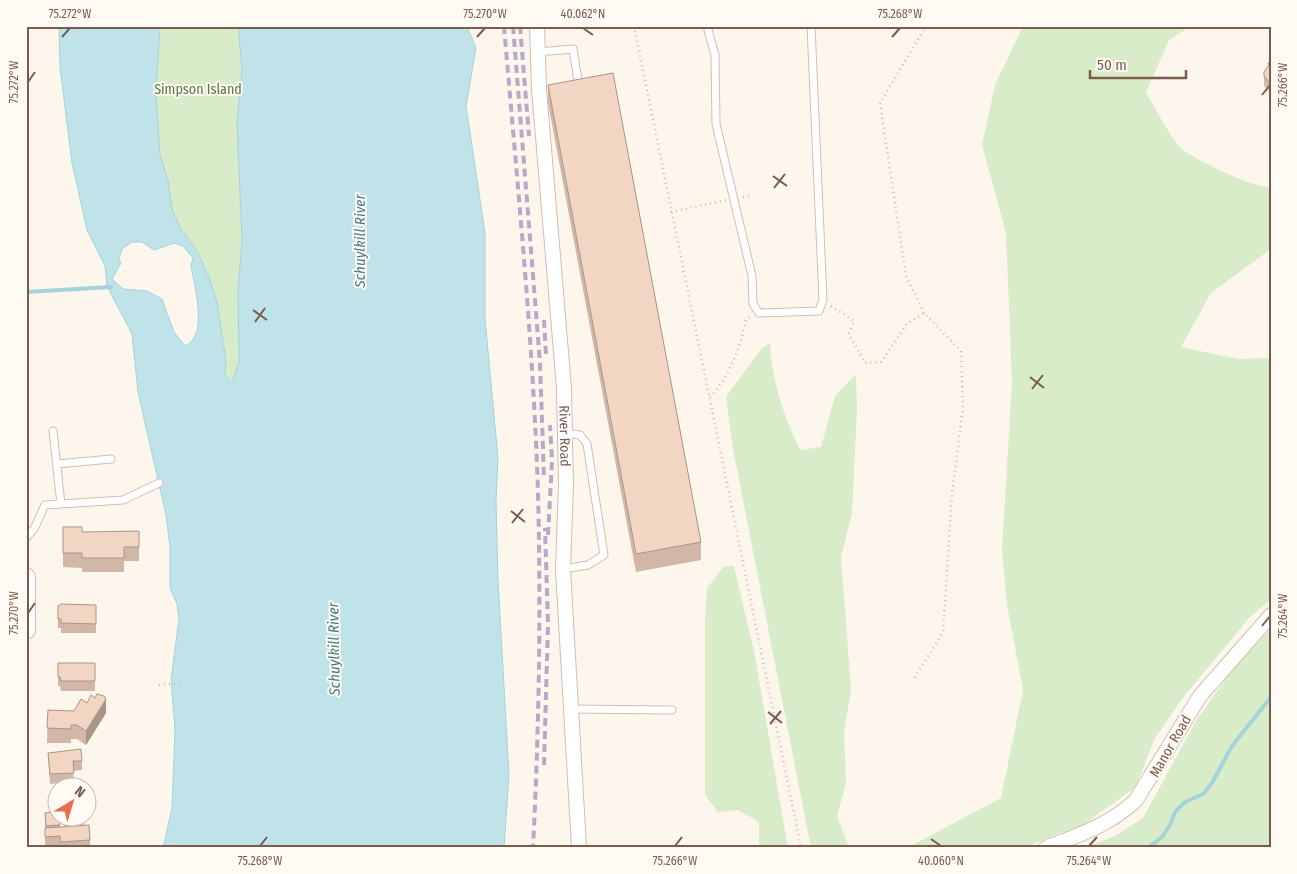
<svg xmlns="http://www.w3.org/2000/svg" width="1297" height="874" font-family="'Fira Sans Condensed',sans-serif">
  <rect width="100%" height="100%" fill="#fdf6ec"/>
  <path fill="#d8ecc9" d="M 160,26 L 238,26 L 242,69 L 237,123 L 242,240 L 238,291 L 239,361 L 233,382 L 225,375 L 226,361 L 217,302 L 209,277 L 197,251 L 181,229 L 172,209 L 168,180 L 160,155 L 156,93 Z
    M 1023,26 L 1191,26 L 1169,40 L 1146,93 C 1154,105 1172,141 1182,149 C 1196,160 1254,189 1271,187 L 1271,249 L 1211,293 L 1181,347 L 1238,359 L 1271,358 L 1271,599 L 1250,617 L 1182,699 L 1154,740 L 1136,787 L 1084,824 L 1023,848 L 907,848 L 1001,798 L 1023,690 L 1007,605 L 1002,549 L 1012,382 L 1006,233 L 982,145 L 995,85 Z
    M 770,343 C 772,381 783,415 800,450 L 821,447 L 835,396 L 856,374 L 857,411 L 852,513 L 841,557 L 851,689 L 844,733 L 846,783 L 837,816 L 849,848 L 811,848 L 733,449 L 726,397 L 761,349 Z
    M 734,566 L 754,651 L 788,848 L 753,848 L 759,846 L 759,822 L 738,810 L 718,812 L 705,795 L 705,619 L 707,588 L 723,567 Z
    M 1271,629 L 1271,848 L 1084,848 L 1115,836 L 1143,818 L 1197,719 L 1237,664 Z"/>
  <path fill="#bfe3e8" stroke="#a5d3da" fill-rule="evenodd" d="M 59,26 L 160,26 L 156,93 L 160,155 L 168,180 L 172,209 L 181,229 L 197,251 L 209,277 L 217,302 L 226,361 L 225,375 L 232,382 L 239,361 L 238,291 L 242,240 L 237,123 L 242,69 L 238,26 L 467,26 L 476,48 L 466,106 L 485,233 L 485,319 L 498,458 L 496,501 L 498,580 L 509,775 L 504,848 L 163,848 L 172,808 L 175,730 L 171,679 L 179,619 L 177,604 L 170,588 L 170,547 L 166,515 L 138,392 L 132,334 L 107,286 L 105,266 L 87,230 L 72,163 L 60,67 ZM 132,242 L 142,242 L 154,250 L 174,243 L 183,246 L 193,258 L 191,265 C 194,286 209,335 185,346 L 174,332 L 162,299 L 147,291 L 123,289 L 112,279 L 121,263 L 119,259 L 122,249 Z"/>
  <g fill="none" stroke-linecap="round" stroke-linejoin="round">
    <path stroke="#a5d3da" stroke-width="4" d="M 26,292 L 111,287
      M 1148,848 L 1162,837 L 1170,825 L 1175,812 L 1185,802 L 1203,794 L 1212,783 L 1232,746 L 1271,697"/>
    <g stroke="#d1beb0" stroke-width="9">
      <path id="service" d="M 707,26 L 715,55 L 716,124 L 752,276 L 753,304 L 759,313 L 819,311 L 823,300 L 811,26
        M 537,52 L 573,49 L 579,87
        M 53,431 L 61,504
        M 57,464 L 111,459
        M 26,538 L 34,529 L 45,505 L 123,500 L 159,483
        M 563,569 L 588,565 L 604,555 L 587,444 L 580,435 L 565,433
        M 570,709 L 672,710"/>
    </g>
    <g stroke="#d1beb0" stroke-width="16">
      <g id="minor">
        <path id="s1" d="M 537,26 L 539,89 L 564,388 L 566,485 L 563,569 L 579,848"/>
        <path d="M 1046,848 C 1078,835 1110,825 1136,800 L 1200,696 L 1271,615"/>
      </g>
    </g>
    <g stroke="#d1beb0" stroke-width="20">
      <path id="tertiary" d="M 26,577 L 26,630"/>
    </g>
    <path stroke="#d9b8a5" stroke-width="2.5" stroke-dasharray="1 4" stroke-linecap="butt" d="M 634,26 L 801,848
      M 743,197 L 750,196
      M 671,212 L 726,200
      M 831,306 L 854,321 L 849,334 L 865,363 L 881,362 L 907,324 L 924,313 L 961,351 L 963,408 L 952,494 L 943,633 L 914,678
      M 924,313 L 906,276 L 880,103 L 926,26
      M 710,397 C 731,374 740,348 746,319 L 750,317
      M 159,685 L 184,683
      M 26,751 L 29,751"/>
    <use href="#service" stroke="#fff" stroke-width="7"/>
    <use href="#minor" stroke="#fff" stroke-width="14"/>
    <use href="#tertiary" stroke="#fff" stroke-width="18"/>
    <path stroke="#b9a8c9" stroke-width="4" stroke-dasharray="8 5" stroke-linecap="butt" d="M 504,26 C 517,181 533,337 538,492 C 541,611 539,729 533,848
      M 513,26 L 540,363 L 544,478
      M 520,26 L 529,136
      M 544,320 L 546,355
      M 548,535 L 552,461 L 550,425
      M 544,765 L 548,624 L 545,528"/>
  </g>
  <path fill="#d1b7a8" d="M 1271,61 L 1271,91 L 1269,91 L 1264,86 L 1264,72 L 1268,67 L 1268,63 Z
    M 548,85 L 701,542 L 701,560 L 636,572 L 548,103 Z
    M 63,527 L 82,532 L 139,531 L 139,561 L 124,561 L 124,572 L 82,572 L 82,568 L 63,567 Z
    M 96,605 L 96,633 L 61,633 L 61,628 L 58,628 L 58,606 Z
    M 58,663 L 95,663 L 95,691 L 61,691 L 60,686 L 58,686 Z
    M 48,710 L 106,713 L 86,745 L 77,739 L 71,739 L 71,743 L 47,743 Z
    M 48,753 L 82,761 L 82,770 L 73,771 L 74,782 L 50,784 Z
    M 45,813 L 59,816 L 60,827 L 64,827 L 64,821 L 62,822 L 61,816 L 84,816 L 84,825 L 90,840 L 90,848 L 60,848 L 60,846 L 45,847 Z"/>
  <path fill="#aa9588" d="M 106,699 L 106,713 L 86,745 L 86,731 Z"/>
  <path fill="#f3d5c3" stroke="#aa9588" d="M 1271,61 L 1271,82 L 1269,82 L 1264,76 L 1264,72 L 1269,65 L 1268,63 Z
    M 613,73 L 701,542 L 636,554 L 548,85 Z
    M 63,527 L 82,527 L 82,532 L 139,531 L 139,547 L 124,547 L 124,558 L 82,558 L 82,553 L 63,553 Z
    M 61,604 L 96,605 L 96,624 L 61,623 L 61,619 L 58,619 L 58,606 Z
    M 58,663 L 95,663 L 95,681 L 61,681 L 60,677 L 58,677 Z
    M 97,694 L 104,696 L 106,699 L 86,731 L 77,725 L 71,725 L 71,729 L 47,728 L 48,710 L 74,711 L 81,699 L 87,703 L 91,695 L 95,698 Z
    M 81,749 L 82,761 L 73,761 L 74,773 L 50,774 L 48,753 Z
    M 58,811 L 58,816 L 59,816 L 60,825 L 46,826 L 45,813 Z
    M 64,816 L 84,816 L 84,819 L 65,820 Z
    M 89,825 L 90,840 L 60,842 L 60,836 L 45,837 L 45,828 Z"/>
  <path fill="none" stroke="#7a5c4d" stroke-width="2" d="M 583,28 L 593,35M 62,37 L 70,28M 477,37 L 485,28M 892,37 L 900,28M 28,82 L 35,72M 1262,95 L 1270,85M 773,176 L 787,186M 774,188 L 785,174M 253,310 L 267,320M 255,322 L 265,308M 1030,377 L 1044,388M 1032,389 L 1043,375M 511,511 L 525,522M 512,523 L 523,509M 28,613 L 35,603M 1262,626 L 1270,616M 768,712 L 782,723M 770,724 L 781,711M 931,839 L 941,846M 260,846 L 267,837M 675,846 L 682,837M 1089,846 L 1097,837"/>
  <g text-anchor="middle" stroke-width="4" stroke-linejoin="round" paint-order="stroke">
    <g font-size="14" fill="#537a41" stroke="#fffaf3">
      <text x="198" y="94">Simpson Island</text>
    </g>
    <g font-size="14" fill="#7a5c4d" stroke="#fffaf3">
      <text dy="5" stroke="none"><textPath href="#s1" startOffset="411">River Road</textPath></text>
      <text transform="translate(1170 746) rotate(-60)" y="5">Manor Road</text>
    </g>
    <g font-size="15" font-style="italic" fill="#437c86" stroke="#fffaf3">
      <text transform="translate(360 241) rotate(-90)" y="5">Schuylkill River</text>
      <text transform="translate(334 649) rotate(-91)" y="5">Schuylkill River</text>
    </g>
  </g>
  <rect width="1297" height="874" fill="none" stroke="#fffaf3" stroke-width="55"/>
  <g transform="translate(72 802) rotate(38)"><circle r="24" fill="#fffaf3" stroke="#cabbb1"/>
  <path d="M0-4L9 19L0 12L-9 19Z" fill="#e76f51"/>
  <text y="-8" font-size="14" font-weight="bold" text-anchor="middle" fill="#7a5c4d">N</text>
  </g>
  <path d="M1090 70v8h96v-8" fill="none" stroke="#7a5c4d" stroke-width="2.5"/>
  <text x="1097" y="70" font-size="15" fill="#7a5c4d" stroke="#fffaf3" stroke-width="4" paint-order="stroke">50 m</text>
  <rect x="28" y="28" width="1242" height="818" fill="none" stroke="#7a5c4d" stroke-width="2"/>
  <g font-size="12" text-anchor="middle" fill="#7a5c4d">
    <text x="70" y="18">75.272°W</text>
    <text x="485" y="18">75.270°W</text>
    <text x="583" y="18">40.062°N</text>
    <text x="900" y="18">75.268°W</text>
    <text transform="translate(14 82) rotate(-90)" y="4">75.272°W</text>
    <text transform="translate(1283 85) rotate(-90)" y="4">75.266°W</text>
    <text transform="translate(14 613) rotate(-90)" y="4">75.270°W</text>
    <text transform="translate(1283 616) rotate(-90)" y="4">75.264°W</text>
    <text x="260" y="865">75.268°W</text>
    <text x="675" y="865">75.266°W</text>
    <text x="941" y="865">40.060°N</text>
    <text x="1089" y="865">75.264°W</text>
  </g>
</svg>
